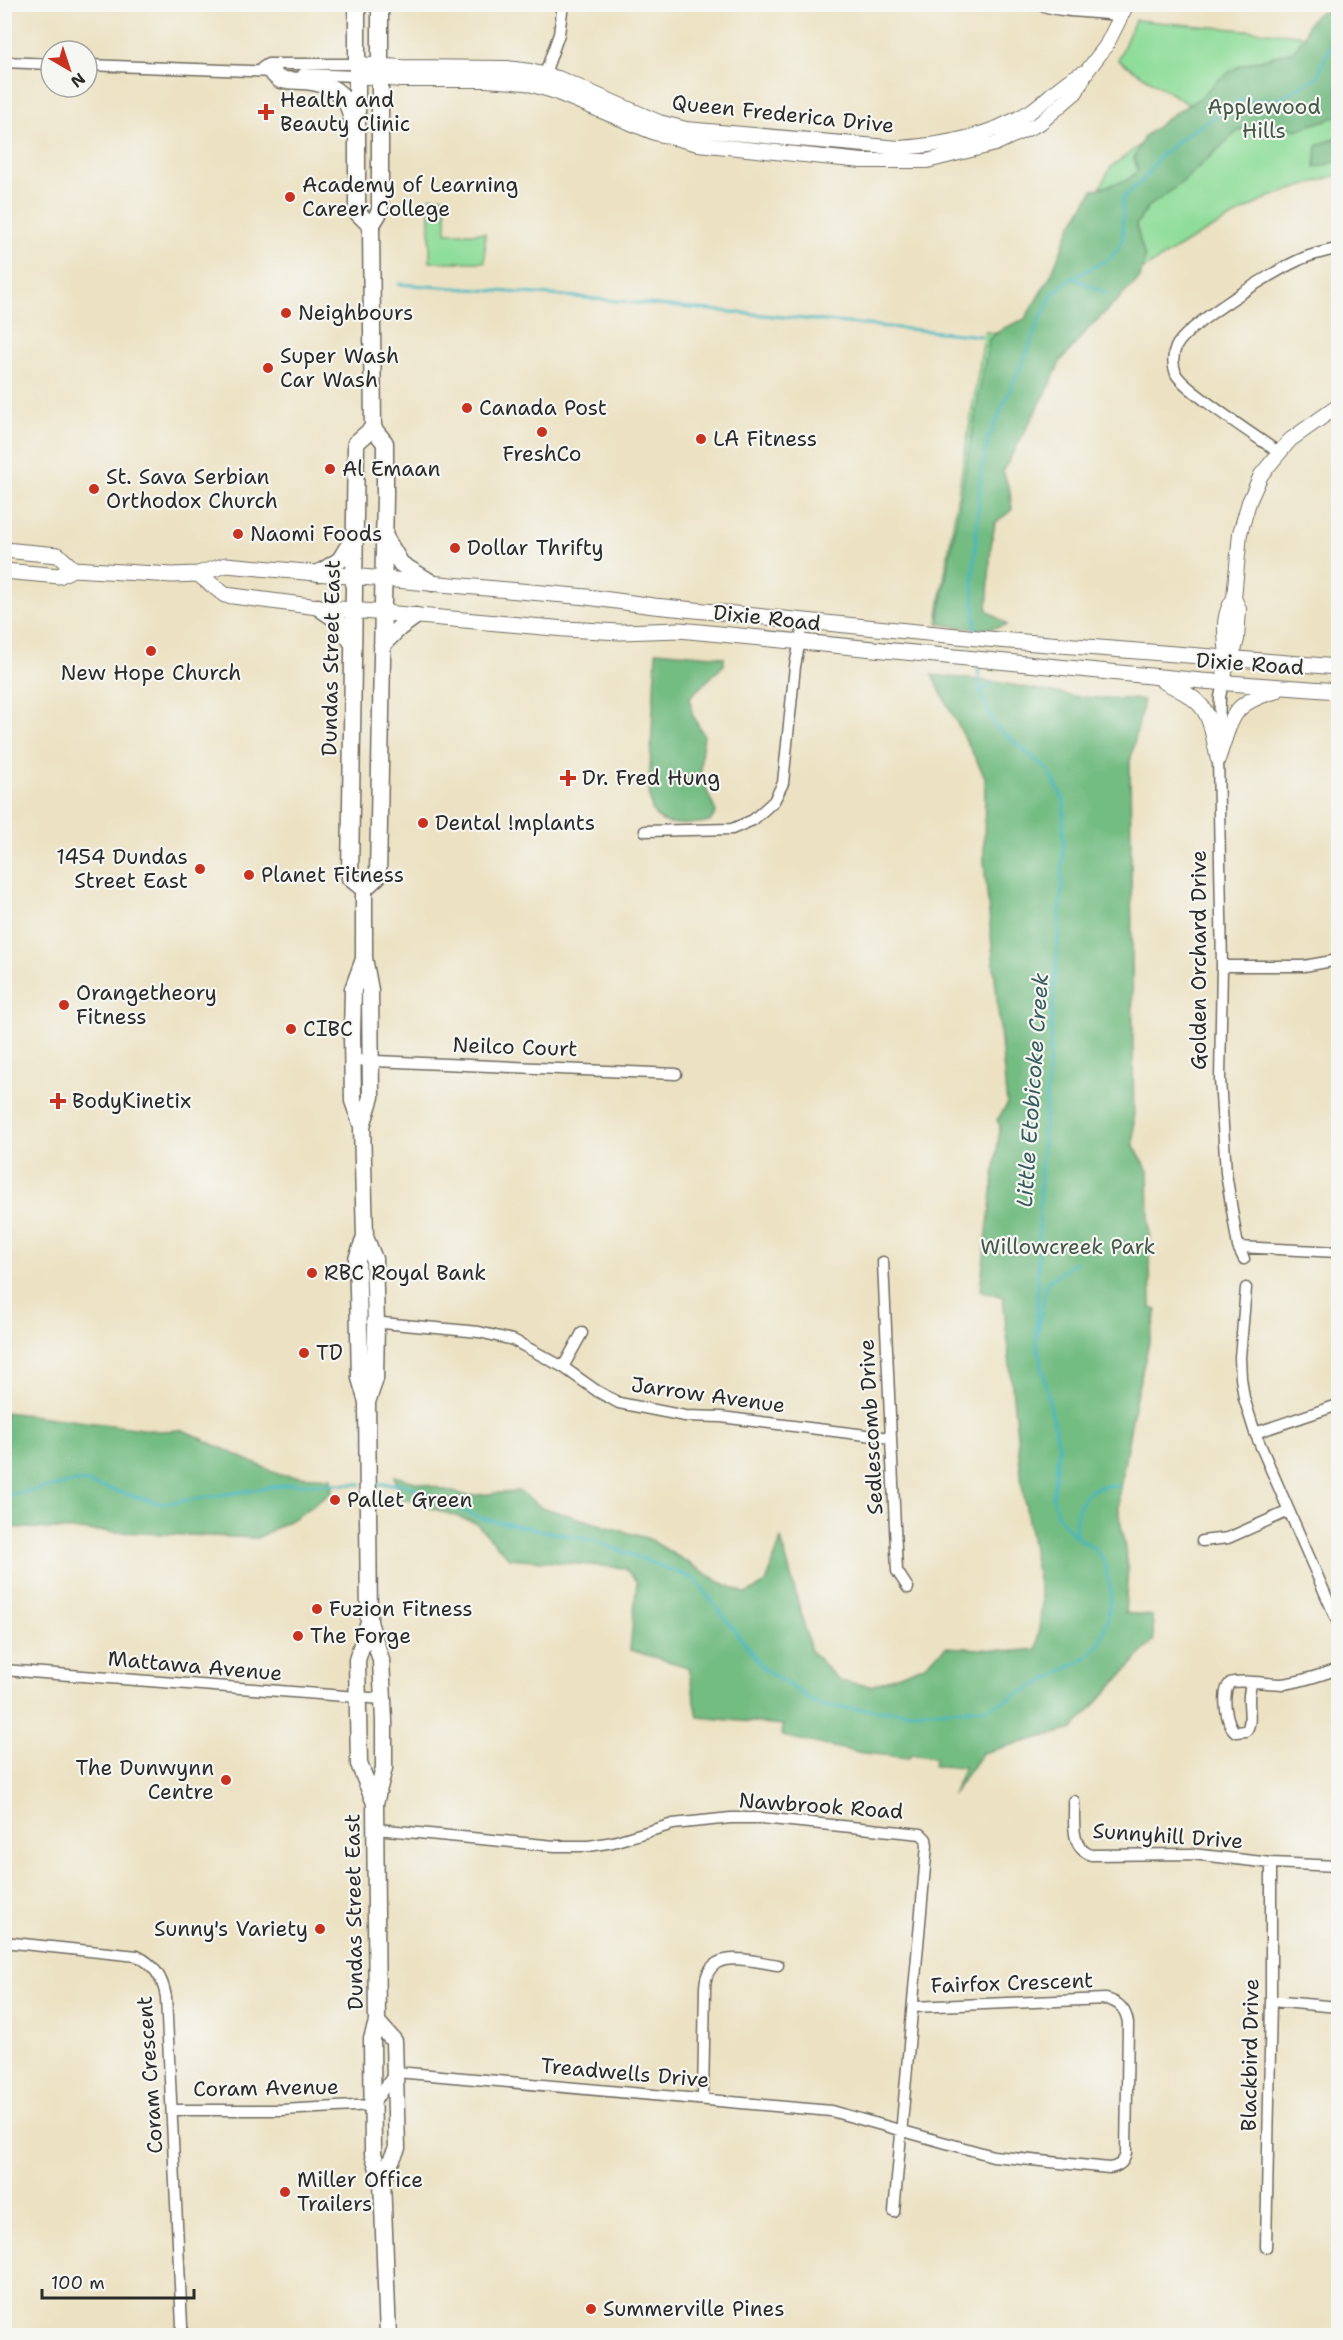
<svg xmlns="http://www.w3.org/2000/svg" width="1343" height="2340" font-family="'Shantell Sans',sans-serif">
  <rect width="100%" height="100%" fill="#f6f6f2"/>
  <filter id="ink" filterUnits="userSpaceOnUse"><feTurbulence type="fractalNoise" baseFrequency=".0167" numOctaves="2"/><feDisplacementMap in="SourceGraphic" scale="12" xChannelSelector="R" yChannelSelector="G"/><feConvolveMatrix kernelMatrix="1 2 1 2 8 2 1 2 1" color-interpolation-filters="sRGB"/></filter>
  <filter id="wash" filterUnits="userSpaceOnUse"><feTurbulence type="fractalNoise" baseFrequency=".008" numOctaves="4" result="noise"/><feDisplacementMap in="SourceGraphic" scale="24" xChannelSelector="R" yChannelSelector="G"/><feGaussianBlur stdDeviation="1.35" result="paint"/><feColorMatrix in="noise" values="0 0 0 0 0 0 0 0 0 0 0 0 0 0 0 0 0 1.4 0 .05"/><feComposite in="paint" operator="in"/></filter>
  <g filter="url(#wash)">
    <rect width="100%" height="100%" fill="#ece2c3"/>
    <path fill="#8fdd9a" stroke="#5d8462" stroke-width="1.5" d="M 1135,20 L 1310,36 L 1338,22 L 1338,175 L 1269,197 L 1196,237 L 1145,268 L 1059,330 L 996,459 L 940,624 L 938,614 L 985,332 L 1022,335 L 1111,167 L 1191,106 L 1118,60 Z
      M 430,197 L 446,197 L 446,233 L 485,233 L 485,262 L 430,262 Z"/>
    <path fill="#73bc82" stroke="#4f7456" stroke-width="1.5" d="M 1338,6 L 1338,122 L 1335,117 L 1296,130 L 1271,123 L 1238,131 L 1179,185 L 1147,208 L 1136,225 L 1145,258 L 1140,278 L 1088,329 L 1060,362 L 1046,393 L 1003,471 L 1010,492 L 1012,510 L 995,523 L 991,546 L 987,610 L 1007,625 C 985,631 961,629 938,623 L 989,339 L 1004,328 L 1025,319 L 1051,275 L 1070,228 L 1093,190 L 1127,180 L 1138,171 L 1134,158 L 1144,137 L 1173,114 L 1200,98 L 1218,80 L 1239,66 L 1293,51 L 1304,38 L 1308,24 L 1315,15 Z
      M 1338,137 L 1338,161 L 1315,168 L 1317,146 Z
      M 656,651 L 724,657 L 724,665 L 690,697 L 692,714 L 704,736 C 697,774 701,778 716,812 L 710,822 C 692,823 660,831 652,809 C 650,803 650,796 649,789 Z
      M 932,675 L 995,682 L 1079,697 L 1144,700 L 1130,762 L 1134,1146 L 1148,1171 L 1151,1308 L 1157,1309 L 1135,1401 L 1119,1494 L 1119,1514 L 1128,1567 L 1125,1613 L 1152,1616 L 1154,1640 L 1073,1729 L 982,1753 L 952,1795 L 964,1767 L 934,1766 L 935,1758 L 911,1754 L 909,1758 L 856,1752 L 782,1736 L 783,1725 L 698,1717 L 688,1667 L 630,1650 L 637,1582 L 625,1568 L 509,1558 L 476,1523 L 399,1497 L 394,1476 L 468,1496 L 519,1491 L 541,1507 L 649,1539 L 718,1581 L 746,1594 L 766,1583 L 781,1539 L 811,1651 L 839,1681 L 871,1686 L 923,1666 L 946,1647 L 1016,1651 L 1037,1649 L 1042,1602 L 1022,1485 L 1003,1297 L 980,1290 L 1000,1126 L 997,1120 L 1007,1105 L 984,861 L 985,777 Z
      M 5,1412 L 159,1431 L 183,1430 L 280,1475 L 331,1478 L 332,1492 L 298,1516 L 257,1538 L 5,1527 Z"/>
    <g fill="none" stroke-linecap="round" stroke-linejoin="round">
      <path stroke="#49b8bf" stroke-width="3" d="M 1073,278 L 1106,293
        M 399,284 L 565,296 L 981,336
        M 976,632 L 973,580 L 981,470 L 989,437 L 1027,353 L 1039,321 L 1053,294 L 1068,280 L 1109,259 L 1118,249 L 1123,238 L 1122,199 L 1145,178 L 1157,159 L 1183,137 L 1214,117 L 1239,101 L 1277,100 L 1317,77 L 1338,29
        M 981,691 L 992,684
        M 1038,1331 L 1047,1282 L 1076,1262
        M 373,1484 L 405,1484 L 479,1518 L 595,1541 L 695,1579 L 764,1669 L 820,1706 L 905,1712 L 988,1708 L 1041,1683 L 1085,1658 L 1100,1644 L 1108,1617 L 1111,1593 L 1104,1561 L 1092,1547 L 1075,1536 L 1057,1515 L 1053,1497 L 1059,1446 L 1036,1340 L 1041,1170 L 1062,885 L 1064,801 L 1049,771 L 995,726 L 980,692 L 978,663
        M 4,1496 L 81,1481 L 162,1504 L 292,1484 L 361,1484
        M 1075,1536 C 1075,1505 1083,1483 1118,1486"/>
    </g>
  </g>
  <g filter="url(#ink)">
    <g fill="none" stroke-linecap="round" stroke-linejoin="round">
      <g stroke="#6f6b60" stroke-width="13">
        <path id="minor" d="M 1038,4 C 1063,14 1094,11 1121,16
          M 4,62 L 51,64
          M 87,65 L 276,72
          M 262,68 L 268,64 L 357,64
          M 303,74 L 357,76
          M 542,82 L 559,34 L 563,4
          M 1278,452 C 1260,439 1183,389 1176,374 C 1173,366 1172,356 1176,347 C 1186,325 1275,271 1299,260 C 1311,254 1326,252 1338,248
          M 1223,682 L 1220,697 L 1218,758 L 1222,966 L 1220,1079 L 1226,1173 L 1238,1247 L 1244,1259
          M 645,831 L 732,829 L 753,820 L 774,801 L 783,783 L 795,666 L 804,620
          M 1222,966 L 1304,966 L 1338,960
          M 352,1060 L 676,1074
          M 1238,1247 L 1338,1252
          M 883,1262 L 897,1571 L 908,1588
          M 1246,1288 L 1240,1357 L 1241,1378 L 1244,1398 L 1255,1433 L 1338,1623
          M 372,1322 L 479,1332 L 513,1340 L 563,1367 L 597,1391 L 619,1403 L 685,1416 L 721,1417 L 890,1438
          M 563,1367 L 582,1333
          M 1255,1433 L 1338,1405
          M 1202,1541 L 1228,1538 L 1289,1511
          M 4,1670 L 383,1699
          M 1252,1683 C 1244,1699 1255,1720 1246,1731 L 1236,1732 C 1226,1726 1221,1692 1230,1683 C 1239,1679 1269,1684 1282,1684 C 1301,1682 1321,1675 1338,1669
          M 1074,1801 C 1075,1820 1069,1847 1091,1855 L 1192,1854 L 1271,1863 L 1338,1866
          M 376,1829 L 555,1846 L 589,1846 L 613,1842 L 673,1824 L 731,1818 L 761,1818 L 921,1834 L 926,1839 L 927,1845 L 894,2212
          M 4,1942 L 137,1956 C 154,1964 163,1979 166,1997 L 182,2326 L 180,2336
          M 1271,2001 L 1338,2007
          M 703,2099 L 705,1987 C 707,1946 750,1961 778,1965
          M 173,2110 L 282,2110 L 373,2105 L 395,2072 L 408,2073 L 831,2111 L 993,2156 L 1109,2168 C 1118,2167 1124,2163 1126,2153 L 1128,2023 C 1126,2009 1119,2002 1106,1999 L 913,2007
          M 1266,2247 L 1271,2001 L 1271,1863"/>
      </g>
      <g stroke="#6f6b60" stroke-width="16">
        <path id="tertiary" d="M 357,64 L 401,67 L 507,68 L 530,71 L 558,78 L 659,122 L 686,129 L 899,148 C 946,145 990,136 1031,111 C 1044,102 1054,91 1067,82 C 1073,77 1081,74 1087,71
          M 357,76 L 401,80 L 486,80 L 526,83 L 553,91 L 655,133 L 698,144 L 862,161 L 927,161 L 995,144 L 1040,123 L 1076,92 L 1087,71 L 1106,46 L 1127,4
          M 1227,658 L 1235,647 L 1237,639 L 1239,609 L 1234,598 L 1240,533 L 1249,502 L 1261,475 L 1290,440 L 1338,406
          M 1223,682 C 1224,674 1227,666 1227,658 C 1226,636 1220,618 1234,598"/>
      </g>
      <g stroke="#6f6b60" stroke-width="17">
        <path id="secondary" d="M 4,550 L 58,555 L 73,569
          M 4,571 L 59,576 L 73,569 L 172,575 L 198,574 L 226,565 L 587,597 L 654,606 L 998,640 L 1338,667
          M 198,574 L 225,595 L 318,607 L 565,629 L 620,632 L 679,630 L 1202,681 L 1338,691
          M 1163,681 C 1209,704 1208,709 1218,758
          M 1218,758 C 1232,717 1231,703 1276,691"/>
      </g>
      <g stroke="#6f6b60" stroke-width="19">
        <path id="primary" d="M 357,4 L 357,212 L 371,226
          M 380,4 L 380,211 L 371,226 L 373,428 L 385,443 L 385,495 L 378,876 L 364,889 L 364,958 L 370,990 L 371,1097 L 362,1126 L 365,1237 L 357,1259 L 358,1290 L 360,1378 L 367,1402 L 369,1622 L 381,1660 L 384,1721 L 384,1768 L 375,1803 L 377,2022 L 372,2039 L 373,2154 L 382,2180 L 388,2336
          M 270,71 L 280,80 C 311,81 347,80 352,121
          M 385,537 L 401,564 L 432,583
          M 319,573 L 340,560 L 354,537
          M 318,607 L 337,620 L 353,644
          M 382,645 L 399,628 L 416,616
          M 364,889 L 350,878 L 356,443 L 373,428
          M 362,1126 L 353,1101 L 352,1035 L 353,989 L 364,959
          M 365,1237 L 374,1259 L 376,1323 L 375,1379 L 367,1402
          M 369,1622 L 357,1660 L 359,1764 L 375,1803
          M 377,2022 L 394,2041 L 397,2148 L 382,2180"/>
      </g>
      <use href="#minor" stroke="#fff" stroke-width="10"/>
      <use href="#tertiary" stroke="#fff" stroke-width="14"/>
      <use href="#secondary" stroke="#fff" stroke-width="15"/>
      <use href="#primary" stroke="#fff" stroke-width="16"/>
    </g>
  </g>
  <g fill="#c8321e" stroke="#f6f6f2" stroke-width="2">
    <path d="M263 103h6v6h6v6h-6v6h-6v-6h-6v-6h6z"/>
    <circle cx="290" cy="197" r="6"/>
    <circle cx="286" cy="313" r="6"/>
    <circle cx="268" cy="368" r="6"/>
    <circle cx="467" cy="408" r="6"/>
    <circle cx="542" cy="432" r="6"/>
    <circle cx="701" cy="439" r="6"/>
    <circle cx="330" cy="469" r="6"/>
    <circle cx="94" cy="489" r="6"/>
    <circle cx="238" cy="534" r="6"/>
    <circle cx="455" cy="548" r="6"/>
    <circle cx="151" cy="651" r="6"/>
    <path d="M565 769h6v6h6v6h-6v6h-6v-6h-6v-6h6z"/>
    <circle cx="423" cy="823" r="6"/>
    <circle cx="200" cy="869" r="6"/>
    <circle cx="249" cy="875" r="6"/>
    <circle cx="64" cy="1005" r="6"/>
    <circle cx="291" cy="1029" r="6"/>
    <path d="M55 1092h6v6h6v6h-6v6h-6v-6h-6v-6h6z"/>
    <circle cx="312" cy="1273" r="6"/>
    <circle cx="304" cy="1353" r="6"/>
    <circle cx="335" cy="1500" r="6"/>
    <circle cx="317" cy="1609" r="6"/>
    <circle cx="298" cy="1636" r="6"/>
    <circle cx="226" cy="1780" r="6"/>
    <circle cx="320" cy="1929" r="6"/>
    <circle cx="285" cy="2192" r="6"/>
    <circle cx="591" cy="2309" r="6"/>
  </g>
  <g text-anchor="middle" stroke-width="4.5" stroke-linejoin="round" paint-order="stroke">
    <g font-size="21" fill="#2b2b2b" stroke="#f6f6f2" text-anchor="start">
      <text x="280" y="107">Health and<tspan x="280" dy="24">Beauty Clinic</tspan></text>
      <text x="302" y="192">Academy of Learning<tspan x="302" dy="24">Career College</tspan></text>
      <text x="298" y="320">Neighbours</text>
      <text x="280" y="363">Super Wash<tspan x="280" dy="24">Car Wash</tspan></text>
      <text x="479" y="415">Canada Post</text>
      <text x="713" y="446">LA Fitness</text>
      <text x="542" y="461" text-anchor="middle">FreshCo</text>
      <text x="342" y="476">Al Emaan</text>
      <text x="106" y="484">St. Sava Serbian<tspan x="106" dy="24">Orthodox Church</tspan></text>
      <text x="250" y="541">Naomi Foods</text>
      <text x="467" y="555">Dollar Thrifty</text>
      <text x="151" y="680" text-anchor="middle">New Hope Church</text>
      <text x="582" y="785">Dr. Fred Hung</text>
      <text x="435" y="830">Dental !mplants</text>
      <text x="188" y="864" text-anchor="end">1454 Dundas<tspan x="188" dy="24">Street East</tspan></text>
      <text x="261" y="882">Planet Fitness</text>
      <text x="76" y="1000">Orangetheory<tspan x="76" dy="24">Fitness</tspan></text>
      <text x="303" y="1036">CIBC</text>
      <text x="72" y="1108">BodyKinetix</text>
      <text x="324" y="1280">RBC Royal Bank</text>
      <text x="316" y="1360">TD</text>
      <text x="347" y="1507">Pallet Green</text>
      <text x="329" y="1616">Fuzion Fitness</text>
      <text x="310" y="1643">The Forge</text>
      <text x="214" y="1775" text-anchor="end">The Dunwynn<tspan x="214" dy="24">Centre</tspan></text>
      <text x="308" y="1936" text-anchor="end">Sunny's Variety</text>
      <text x="297" y="2187">Miller Office<tspan x="297" dy="24">Trailers</tspan></text>
      <text x="603" y="2316">Summerville Pines</text>
    </g>
    <g font-size="21" fill="#445847" stroke="#f6f6f2">
      <text x="1264" y="114">Applewood<tspan x="1264" dy="24">Hills</tspan></text>
      <text x="1068" y="1254">Willowcreek Park</text>
    </g>
    <g font-size="21" fill="#2b2b2b" stroke="#f6f6f2">
      <text transform="translate(783 114) rotate(6)" y="7">Queen Frederica Drive</text>
      <text transform="translate(767 618) rotate(6)" y="7">Dixie Road</text>
      <text transform="translate(331 658) rotate(-89)" y="7">Dundas Street East</text>
      <text transform="translate(1250 664) rotate(4)" y="7">Dixie Road</text>
      <text transform="translate(1199 960) rotate(-90)" y="7">Golden Orchard Drive</text>
      <text transform="translate(515 1047) rotate(2)" y="7">Neilco Court</text>
      <text transform="translate(708 1395) rotate(8)" y="7">Jarrow Avenue</text>
      <text transform="translate(871 1427) rotate(-93)" y="7">Sedlescomb Drive</text>
      <text transform="translate(195 1666) rotate(5)" y="7">Mattawa Avenue</text>
      <text transform="translate(821 1806) rotate(4)" y="7">Nawbrook Road</text>
      <text transform="translate(1168 1836) rotate(4)" y="7">Sunnyhill Drive</text>
      <text transform="translate(354 1912) rotate(-91)" y="7">Dundas Street East</text>
      <text transform="translate(1012 1983) rotate(-2)" y="7">Fairfox Crescent</text>
      <text transform="translate(1250 2055) rotate(-89)" y="7">Blackbird Drive</text>
      <text transform="translate(625 2073) rotate(5)" y="7">Treadwells Drive</text>
      <text transform="translate(150 2075) rotate(-94)" y="7">Coram Crescent</text>
      <text transform="translate(266 2088) rotate(-1)" y="7">Coram Avenue</text>
    </g>
    <g font-size="22" font-style="italic" fill="#365c5f" stroke="#f6f6f2">
      <text transform="translate(1032 1090) rotate(-86)" y="8">Little Etobicoke Creek</text>
    </g>
  </g>
  <rect width="1343" height="2340" fill="none" stroke="#f6f6f2" stroke-width="24"/>
  <g transform="translate(69 69) rotate(141)"><circle r="28" fill="#f6f6f2" stroke="#a5a5a2" stroke-width="1.5"/>
  <path d="M0-4.5L10 22L0 15L-10 22Z" fill="#c8321e"/>
  <text y="-9" font-size="16" font-weight="bold" text-anchor="middle" fill="#2b2b2b">N</text>
  </g>
  <path d="M42 2289v9h152v-9" fill="none" stroke="#2b2b2b" stroke-width="3"/>
  <text x="51" y="2289" font-size="18" fill="#2b2b2b" stroke="#f6f6f2" stroke-width="4.5" paint-order="stroke">100 m</text>
</svg>
